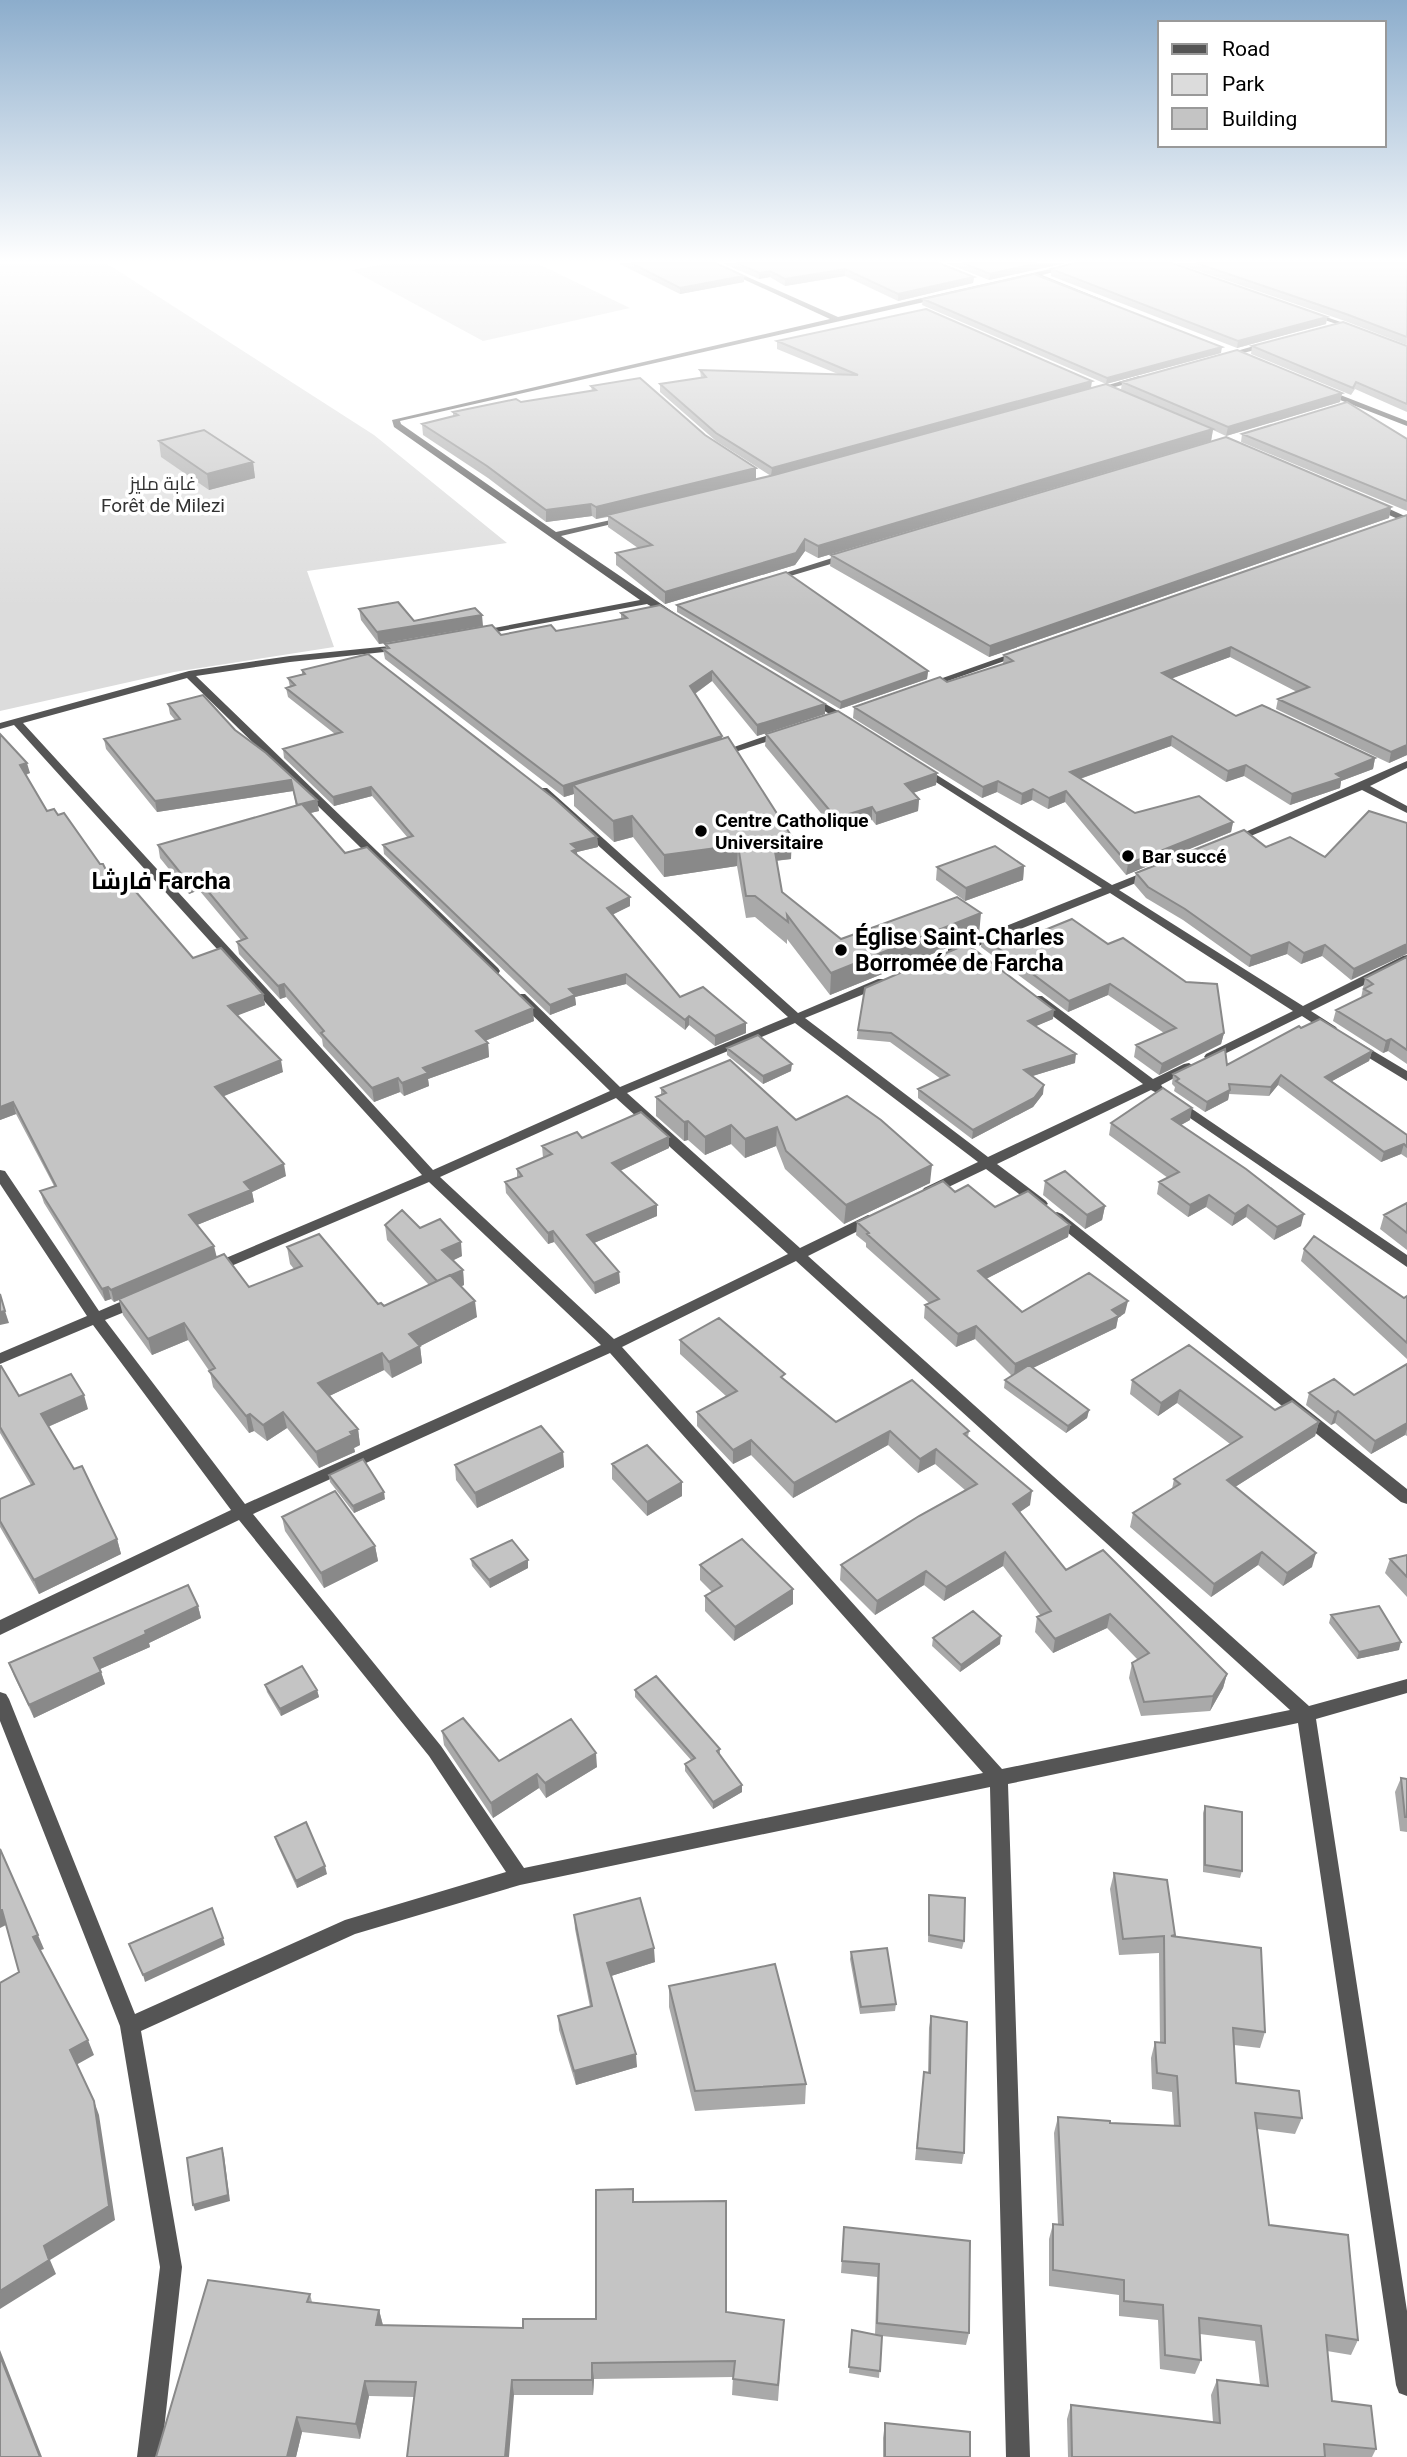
<svg xmlns="http://www.w3.org/2000/svg" width="1407" height="2457" font-family="Roboto,Cairo,sans-serif">
  <rect width="100%" height="100%" fill="#fff"/>
  <path fill="#dcdcdc" d="M 0,263 L 106,263 L 374,435 L 507,543 L 307,571 L 334,647 L 174,672 L 0,711 Z
    M 390,263 L 536,263 L 630,308 L 483,341 L 352,270 Z"/>
  <g fill="none" stroke-linecap="round" stroke-linejoin="round">
    <path fill="#555" fill-rule="evenodd" d="M 708,263 L 716,263 L 838,317 L 1077,263 L 1088,263 L 1042,275 L 1111,303 L 1106,304 L 1034,277 L 400,421 L 401,424 L 556,532 L 629,516 L 629,520 L 561,536 L 676,614 L 668,616 L 647,604 L 475,636 L 475,632 L 478,631 L 640,600 L 394,427 L 392,420 L 830,319 Z
      M 1309,311 L 1358,328 L 1360,329 L 1354,330 L 1307,314 Z
      M 1268,342 L 1271,346 L 1223,358 L 1219,356 Z
      M 1139,376 L 1142,376 L 1142,380 L 1095,392 L 1091,390 Z
      M 1325,389 L 1407,421 L 1407,426 L 1322,393 L 1321,391 Z
      M 1374,502 L 1407,517 L 1407,523 L 1371,507 L 1370,505 Z
      M 848,553 L 851,554 L 851,558 L 770,582 L 766,579 Z
      M 400,645 L 403,646 L 403,650 L 290,662 L 196,676 L 498,968 L 500,971 L 498,974 L 490,974 L 187,678 L 23,723 L 433,1170 L 610,1091 L 517,1000 L 515,997 L 517,994 L 525,994 L 620,1087 L 788,1017 L 539,792 L 539,788 L 547,788 L 798,1013 L 878,979 L 886,979 L 888,982 L 886,985 L 805,1018 L 988,1157 L 1143,1084 L 1034,1002 L 1032,999 L 1034,996 L 1042,996 L 1153,1079 L 1184,1064 L 1189,1063 L 1195,1067 L 1161,1085 L 1165,1090 L 1164,1093 L 1159,1094 L 1151,1090 L 997,1164 L 1046,1201 L 1048,1204 L 1041,1208 L 1036,1207 L 986,1169 L 934,1194 L 924,1194 L 922,1191 L 924,1188 L 978,1162 L 795,1023 L 627,1093 L 800,1248 L 868,1215 L 878,1215 L 880,1218 L 878,1221 L 808,1256 L 1309,1706 L 1407,1679 L 1407,1693 L 1316,1719 L 1407,2311 L 1407,2396 L 1399,2393 L 1396,2385 L 1298,1723 L 1008,1784 L 1030,2457 L 1006,2457 L 990,1787 L 520,1885 L 355,1934 L 141,2031 L 182,2267 L 161,2457 L 137,2457 L 160,2267 L 120,2026 L 0,1721 L 0,1692 L 6,1694 L 9,1699 L 135,2014 L 345,1920 L 506,1872 L 429,1756 L 239,1520 L 0,1635 L 0,1620 L 231,1510 L 93,1325 L 0,1364 L 0,1353 L 87,1316 L 0,1184 L 0,1170 L 5,1171 L 99,1311 L 134,1296 L 144,1296 L 146,1300 L 144,1304 L 105,1320 L 245,1504 L 601,1345 L 429,1182 L 217,1272 L 207,1272 L 205,1269 L 207,1266 L 422,1175 L 14,725 L 0,729 L 0,723 L 189,671 L 290,656 ZM 616,1098 L 788,1254 L 614,1339 L 440,1177 ZM 796,1261 L 1290,1710 L 1002,1769 L 622,1347 ZM 610,1353 L 983,1773 L 524,1868 L 441,1746 L 253,1514 Z
      M 1016,652 L 1024,654 L 928,688 L 920,686 Z
      M 808,694 L 852,719 L 853,721 L 844,723 L 805,699 L 803,697 Z
      M 783,730 L 787,731 L 787,735 L 723,756 L 715,756 L 714,754 Z
      M 1407,761 L 1407,768 L 1370,786 L 1407,806 L 1407,813 L 1362,790 L 1236,842 L 1232,843 L 1227,840 Z
      M 921,765 L 1112,885 L 1147,871 L 1155,871 L 1155,875 L 1119,890 L 1303,1006 L 1403,956 L 1407,955 L 1407,964 L 1311,1011 L 1336,1027 L 1338,1030 L 1336,1033 L 1328,1033 L 1302,1016 L 1210,1061 L 1204,1057 L 1206,1054 L 1293,1011 L 1110,893 L 956,955 L 948,955 L 948,949 L 1102,888 L 917,770 L 916,768 Z
      M 1355,1040 L 1407,1071 L 1407,1081 L 1351,1047 L 1349,1044 Z
      M 1176,1098 L 1407,1255 L 1407,1267 L 1171,1105 L 1169,1102 L 1171,1099 Z
      M 1057,1212 L 1062,1214 L 1407,1489 L 1407,1504 L 1401,1502 L 1052,1220 L 1050,1217 L 1052,1214 Z"/>
  </g>
  <path fill="#a9a9a9" d="M 618,263 L 716,263 L 744,282 L 680,294 Z
    M 722,263 L 940,263 L 974,277 L 973,283 L 898,301 L 845,276 L 785,286 L 770,277 L 759,279 Z
    M 946,263 L 1066,263 L 989,280 Z
    M 1176,263 L 1407,263 L 1407,345 L 1345,321 Z
    M 1051,269 L 1327,317 L 1326,324 L 1237,348 L 1051,276 Z
    M 923,299 L 1221,353 L 1106,384 L 1121,390 L 1122,382 L 1342,393 L 1340,402 L 1226,436 L 1213,430 L 1211,441 L 818,558 L 805,551 L 795,565 L 665,604 L 616,565 L 616,553 L 638,548 L 608,527 L 608,517 L 596,519 L 592,516 L 546,522 L 488,478 L 423,435 L 422,424 L 453,417 L 453,412 L 521,402 L 592,391 L 591,386 L 705,435 L 756,468 L 756,479 L 771,476 L 716,441 L 660,392 L 660,384 L 701,378 L 700,370 L 838,374 L 777,349 L 777,341 L 1091,388 L 1106,384 L 922,305 Z
    M 1252,346 L 1407,346 L 1407,412 L 1355,389 L 1351,395 L 1251,354 Z
    M 1242,434 L 1407,439 L 1407,511 L 1241,442 Z
    M 159,441 L 253,462 L 255,478 L 209,490 L 161,457 Z
    M 1391,507 L 1389,518 L 989,657 L 830,566 L 831,555 Z
    M 1407,515 L 1407,755 L 1389,763 L 1276,709 L 1278,699 L 1297,692 L 1230,657 L 1172,678 L 1236,716 L 1375,758 L 1373,769 L 1341,781 L 1340,788 L 1290,805 L 1244,776 L 1226,782 L 1171,746 L 1080,779 L 1135,813 L 1233,822 L 1231,832 L 1126,875 L 1065,802 L 1048,809 L 1032,800 L 1021,805 L 997,792 L 982,798 L 853,718 L 854,707 L 947,682 L 1003,664 L 1004,655 Z
    M 677,605 L 928,671 L 927,679 L 840,709 L 677,612 Z
    M 359,609 L 414,621 L 483,626 L 379,644 L 361,620 Z
    M 621,613 L 825,714 L 757,736 L 712,681 L 695,694 L 722,736 L 721,739 L 791,859 L 776,861 L 782,892 L 841,939 L 979,935 L 830,995 L 787,939 L 787,944 L 755,917 L 746,918 L 737,866 L 664,877 L 633,837 L 614,842 L 574,806 L 574,794 L 564,797 L 385,659 L 383,649 L 386,648 L 385,644 L 556,631 L 621,620 Z
    M 302,670 L 597,837 L 598,847 L 577,852 L 577,855 L 630,897 L 630,906 L 613,914 L 680,997 L 746,1023 L 746,1033 L 715,1046 L 689,1025 L 685,1030 L 626,984 L 575,997 L 576,1005 L 550,1015 L 384,854 L 383,845 L 408,838 L 372,796 L 334,806 L 284,758 L 283,749 L 335,734 L 288,697 L 286,688 L 290,687 L 288,678 L 302,674 Z
    M 168,704 L 235,730 L 317,800 L 319,811 L 310,813 L 345,853 L 534,1021 L 485,1041 L 488,1043 L 489,1057 L 428,1079 L 429,1086 L 404,1096 L 400,1092 L 374,1102 L 323,1046 L 322,1039 L 286,997 L 280,999 L 239,954 L 237,942 L 241,940 L 199,890 L 189,894 L 160,858 L 158,845 L 296,806 L 293,791 L 157,812 L 106,749 L 104,739 L 175,720 L 170,714 Z
    M 0,734 L 30,773 L 26,775 L 47,811 L 116,890 L 193,958 L 263,994 L 265,1005 L 237,1015 L 283,1072 L 223,1096 L 286,1176 L 252,1192 L 254,1202 L 197,1225 L 217,1257 L 249,1287 L 294,1269 L 290,1264 L 287,1247 L 378,1304 L 384,1306 L 429,1285 L 387,1240 L 385,1225 L 420,1228 L 462,1256 L 453,1260 L 463,1270 L 464,1285 L 461,1286 L 477,1317 L 420,1346 L 422,1363 L 392,1378 L 384,1370 L 329,1396 L 358,1429 L 360,1445 L 354,1448 L 355,1452 L 319,1468 L 287,1428 L 267,1441 L 254,1431 L 249,1433 L 213,1387 L 210,1372 L 188,1340 L 152,1355 L 123,1315 L 119,1300 L 114,1302 L 111,1299 L 105,1301 L 44,1203 L 40,1191 L 54,1186 L 16,1114 L 0,1120 Z
    M 766,734 L 937,773 L 936,785 L 913,793 L 919,799 L 918,811 L 876,825 L 872,820 L 835,830 L 765,746 Z
    M 1407,823 L 1351,980 L 1322,956 L 1301,964 L 1287,954 L 1249,967 L 1183,920 L 1146,898 L 1134,884 L 1136,873 L 1266,847 L 1325,857 Z
    M 1024,866 L 1023,880 L 965,901 L 936,880 L 937,867 Z
    M 1072,919 L 1224,1033 L 1221,1044 L 1159,1075 L 1134,1057 L 1136,1045 L 1164,1033 L 1108,995 L 1068,1012 L 981,947 L 982,936 L 1010,944 Z
    M 1407,957 L 1407,1064 L 1388,1051 L 1383,1053 L 1333,1021 L 1336,1010 L 1361,998 L 1365,978 Z
    M 1053,1019 L 1035,1026 L 1075,1063 L 1032,1076 L 1043,1094 L 1033,1107 L 972,1139 L 918,1098 L 918,1089 L 941,1079 L 890,1042 L 857,1039 L 858,1030 Z
    M 1301,1028 L 1372,1051 L 1369,1061 L 1332,1081 L 1407,1135 L 1407,1158 L 1401,1154 L 1381,1162 L 1278,1085 L 1269,1096 L 1229,1094 L 1228,1100 L 1205,1112 L 1174,1091 L 1175,1087 L 1172,1084 L 1173,1074 L 1227,1065 Z
    M 727,1048 L 791,1071 L 763,1084 L 727,1055 Z
    M 661,1088 L 796,1120 L 930,1183 L 844,1224 L 785,1169 L 776,1146 L 745,1158 L 731,1144 L 705,1155 L 688,1140 L 684,1141 L 656,1116 L 656,1097 L 661,1095 Z
    M 1190,1120 L 1181,1125 L 1301,1226 L 1274,1240 L 1246,1217 L 1232,1226 L 1206,1207 L 1188,1217 L 1157,1194 L 1159,1182 L 1168,1178 L 1109,1135 L 1111,1123 Z
    M 669,1137 L 669,1148 L 620,1171 L 657,1205 L 657,1216 L 594,1243 L 619,1272 L 620,1283 L 595,1294 L 554,1242 L 548,1244 L 506,1193 L 505,1182 L 517,1177 L 517,1169 L 543,1158 L 542,1146 L 582,1138 Z
    M 1045,1181 L 1105,1206 L 1102,1220 L 1085,1229 L 1043,1195 Z
    M 955,1192 L 995,1207 L 1070,1225 L 1068,1237 L 986,1279 L 1022,1312 L 1125,1313 L 1118,1318 L 1116,1328 L 1033,1368 L 1089,1410 L 1087,1418 L 1066,1433 L 1004,1388 L 1005,1380 L 1012,1376 L 975,1339 L 956,1347 L 924,1318 L 925,1305 L 929,1303 L 866,1247 L 866,1243 L 856,1235 L 857,1222 Z
    M 1407,1203 L 1407,1250 L 1380,1229 L 1384,1215 Z
    M 1304,1249 L 1404,1298 L 1407,1296 L 1407,1359 L 1301,1261 Z
    M 680,1340 L 785,1380 L 836,1422 L 969,1431 L 968,1437 L 1030,1505 L 1020,1512 L 1066,1570 L 1227,1674 L 1223,1688 L 1210,1711 L 1141,1716 L 1129,1678 L 1132,1663 L 1138,1660 L 1107,1628 L 1053,1653 L 1035,1632 L 1037,1617 L 1041,1616 L 1003,1566 L 944,1601 L 924,1585 L 875,1615 L 840,1580 L 841,1565 L 965,1490 L 935,1464 L 918,1473 L 888,1445 L 793,1498 L 751,1455 L 733,1464 L 697,1426 L 697,1412 L 727,1397 L 680,1354 Z
    M 1407,1364 L 1407,1436 L 1405,1435 L 1371,1454 L 1335,1423 L 1331,1425 L 1306,1405 L 1309,1393 L 1354,1395 Z
    M 0,1366 L 19,1396 L 88,1409 L 48,1427 L 117,1539 L 121,1554 L 39,1594 L 0,1527 L 0,1499 L 31,1485 L 0,1433 Z
    M 1132,1380 L 1275,1410 L 1319,1422 L 1315,1436 L 1235,1487 L 1312,1567 L 1283,1586 L 1258,1565 L 1211,1597 L 1130,1527 L 1133,1513 L 1172,1489 L 1174,1479 L 1230,1444 L 1177,1403 L 1158,1416 L 1130,1394 Z
    M 563,1452 L 564,1467 L 477,1508 L 456,1480 L 455,1465 Z
    M 612,1464 L 682,1496 L 647,1516 L 612,1479 Z
    M 329,1475 L 385,1499 L 354,1513 L 330,1482 Z
    M 282,1517 L 375,1546 L 378,1561 L 324,1588 L 285,1531 Z
    M 1407,1555 L 1407,1597 L 1385,1573 L 1390,1559 Z
    M 471,1559 L 528,1568 L 490,1588 L 472,1566 Z
    M 700,1565 L 793,1589 L 793,1604 L 734,1641 L 705,1611 L 705,1596 L 712,1592 L 700,1580 Z
    M 198,1606 L 201,1618 L 149,1643 L 150,1647 L 100,1669 L 105,1684 L 34,1718 L 14,1676 L 9,1663 Z
    M 1331,1615 L 1399,1650 L 1357,1659 L 1329,1623 Z
    M 933,1638 L 1000,1644 L 960,1672 L 932,1646 Z
    M 265,1685 L 317,1690 L 319,1697 L 281,1716 L 267,1692 Z
    M 635,1690 L 720,1749 L 720,1755 L 742,1785 L 742,1792 L 713,1809 L 685,1771 L 685,1764 L 691,1760 L 635,1697 Z
    M 442,1731 L 499,1761 L 597,1767 L 546,1798 L 539,1788 L 493,1818 L 444,1745 Z
    M 1401,1778 L 1407,1779 L 1407,1832 L 1400,1831 L 1395,1792 Z
    M 1205,1806 L 1242,1871 L 1240,1878 L 1203,1872 L 1203,1813 Z
    M 275,1837 L 327,1874 L 297,1888 L 277,1844 Z
    M 1114,1873 L 1265,2032 L 1260,2048 L 1234,2045 L 1236,2083 L 1302,2118 L 1295,2134 L 1257,2129 L 1269,2225 L 1358,2340 L 1351,2355 L 1327,2351 L 1332,2401 L 1376,2449 L 1372,2457 L 1068,2457 L 1067,2419 L 1071,2405 L 1213,2422 L 1211,2395 L 1217,2380 L 1260,2385 L 1255,2341 L 1200,2334 L 1201,2360 L 1195,2374 L 1160,2369 L 1158,2320 L 1119,2316 L 1119,2295 L 1049,2286 L 1049,2239 L 1053,2224 L 1058,2225 L 1054,2133 L 1058,2117 L 1110,2123 L 1174,2126 L 1172,2092 L 1152,2089 L 1151,2058 L 1155,2042 L 1160,2042 L 1159,1953 L 1119,1955 L 1110,1889 Z
    M 929,1895 L 964,1941 L 962,1949 L 928,1942 Z
    M 574,1915 L 655,1962 L 611,1976 L 637,2067 L 576,2085 L 559,2030 L 558,2016 L 590,2007 L 575,1929 Z
    M 851,1952 L 896,2004 L 895,2011 L 860,2014 L 850,1959 Z
    M 669,1986 L 806,2084 L 805,2104 L 695,2111 L 669,2007 Z
    M 931,2016 L 964,2153 L 962,2164 L 915,2160 L 924,2072 L 928,2073 L 929,2028 Z
    M 633,2202 L 726,2312 L 784,2320 L 778,2401 L 732,2395 L 733,2377 L 594,2379 L 593,2395 L 514,2395 L 415,2397 L 369,2396 L 360,2439 L 302,2432 L 296,2457 L 156,2457 L 310,2294 L 312,2302 L 379,2310 L 383,2325 L 523,2328 L 596,2319 Z
    M 844,2227 L 969,2333 L 966,2345 L 882,2336 L 879,2378 L 849,2373 L 852,2330 L 875,2335 L 877,2277 L 841,2273 Z
    M 885,2423 L 970,2457 L 883,2457 L 883,2438 Z"/>
  <path fill="#898989" d="M 1037,263 L 1066,263 L 989,280 L 990,274 Z
    M 845,269 L 845,276 L 785,286 L 785,279 Z
    M 770,271 L 770,277 L 759,279 L 759,273 Z
    M 744,276 L 744,282 L 680,294 L 680,288 Z
    M 974,277 L 973,283 L 898,301 L 898,294 Z
    M 1327,317 L 1326,324 L 1237,348 L 1238,341 Z
    M 1222,347 L 1221,353 L 1106,384 L 1107,378 Z
    M 1092,381 L 1091,388 L 771,476 L 772,468 Z
    M 1342,393 L 1340,402 L 1226,436 L 1228,427 Z
    M 1213,429 L 1211,441 L 818,558 L 818,546 Z
    M 253,462 L 255,478 L 209,490 L 207,474 Z
    M 756,468 L 756,480 L 596,519 L 596,507 Z
    M 591,504 L 592,516 L 546,522 L 546,510 Z
    M 1391,507 L 1389,518 L 989,657 L 990,646 Z
    M 805,539 L 805,551 L 795,565 L 665,604 L 665,592 Z
    M 482,615 L 483,626 L 379,644 L 377,632 Z
    M 1231,647 L 1230,657 L 1160,683 L 1162,673 Z
    M 712,671 L 712,681 L 690,697 L 690,686 Z
    M 928,671 L 927,679 L 840,709 L 841,702 Z
    M 825,704 L 825,714 L 757,736 L 757,725 Z
    M 722,736 L 721,747 L 573,785 L 574,794 L 564,797 L 563,786 Z
    M 1172,736 L 1171,746 L 1068,783 L 1070,772 Z
    M 1407,745 L 1407,755 L 1389,763 L 1391,752 Z
    M 1375,758 L 1373,769 L 1341,781 L 1340,788 L 1290,805 L 1292,794 L 1336,774 Z
    M 27,763 L 30,773 L 23,775 L 20,765 Z
    M 1246,765 L 1244,776 L 1226,782 L 1228,771 Z
    M 937,773 L 936,785 L 904,796 L 905,784 Z
    M 291,780 L 293,791 L 157,812 L 155,801 Z
    M 998,781 L 997,792 L 982,798 L 983,787 Z
    M 371,787 L 372,796 L 334,806 L 333,797 Z
    M 1033,789 L 1032,800 L 1021,805 L 1022,794 Z
    M 1066,791 L 1065,802 L 1048,809 L 1049,798 Z
    M 919,799 L 918,811 L 876,825 L 876,813 Z
    M 317,800 L 319,811 L 298,816 L 297,806 Z
    M 872,807 L 872,820 L 835,830 L 836,818 Z
    M 632,816 L 633,837 L 614,842 L 613,821 Z
    M 1233,822 L 1231,832 L 1126,875 L 1128,864 Z
    M 597,837 L 598,847 L 577,852 L 578,859 L 573,860 L 571,844 Z
    M 792,837 L 791,859 L 772,861 L 773,840 Z
    M 738,845 L 737,866 L 664,877 L 664,855 Z
    M 1024,866 L 1023,880 L 965,901 L 966,888 Z
    M 197,878 L 199,890 L 189,894 L 187,881 Z
    M 630,897 L 630,906 L 608,917 L 607,908 Z
    M 981,913 L 979,935 L 830,995 L 831,973 Z
    M 1289,942 L 1287,954 L 1249,967 L 1251,956 Z
    M 1407,944 L 1407,954 L 1351,980 L 1354,969 Z
    M 1325,945 L 1322,956 L 1301,964 L 1304,953 Z
    M 626,974 L 626,984 L 575,997 L 576,1005 L 550,1015 L 550,1005 L 569,989 Z
    M 284,984 L 286,997 L 280,999 L 278,986 Z
    M 1110,984 L 1108,995 L 1068,1012 L 1069,1001 Z
    M 263,994 L 265,1005 L 231,1018 L 228,1006 Z
    M 533,1008 L 534,1021 L 477,1044 L 476,1031 Z
    M 1054,1010 L 1053,1019 L 1027,1030 L 1028,1021 Z
    M 689,1016 L 689,1025 L 685,1030 L 685,1020 Z
    M 746,1023 L 746,1033 L 715,1046 L 715,1036 Z
    M 1224,1033 L 1221,1044 L 1159,1075 L 1162,1064 Z
    M 1391,1039 L 1388,1051 L 1383,1053 L 1386,1041 Z
    M 488,1043 L 489,1057 L 428,1079 L 429,1086 L 404,1096 L 402,1083 L 423,1068 Z
    M 1372,1051 L 1369,1061 L 1323,1086 L 1325,1077 Z
    M 1076,1054 L 1075,1063 L 1023,1079 L 1024,1070 Z
    M 281,1060 L 283,1072 L 217,1099 L 215,1087 Z
    M 792,1064 L 791,1071 L 763,1084 L 763,1076 Z
    M 1281,1075 L 1278,1085 L 1269,1096 L 1271,1087 Z
    M 398,1078 L 400,1092 L 374,1102 L 372,1088 Z
    M 1044,1085 L 1043,1094 L 1033,1107 L 972,1139 L 973,1130 Z
    M 1230,1090 L 1228,1100 L 1205,1112 L 1207,1102 Z
    M 13,1102 L 16,1114 L 0,1120 L 0,1107 Z
    M 1192,1108 L 1190,1120 L 1170,1131 L 1172,1119 Z
    M 688,1121 L 688,1140 L 684,1141 L 684,1122 Z
    M 731,1125 L 731,1144 L 705,1155 L 705,1137 Z
    M 777,1127 L 776,1146 L 745,1158 L 745,1139 Z
    M 669,1137 L 669,1148 L 613,1174 L 612,1163 Z
    M 1404,1144 L 1401,1154 L 1381,1162 L 1384,1152 Z
    M 284,1164 L 286,1176 L 252,1192 L 254,1202 L 192,1227 L 189,1215 L 244,1182 Z
    M 932,1165 L 930,1183 L 844,1224 L 846,1205 Z
    M 1209,1195 L 1206,1207 L 1188,1217 L 1190,1205 Z
    M 657,1205 L 657,1216 L 587,1246 L 587,1235 Z
    M 1248,1205 L 1246,1217 L 1232,1226 L 1235,1214 Z
    M 1105,1206 L 1102,1220 L 1085,1229 L 1087,1215 Z
    M 1304,1214 L 1301,1226 L 1274,1240 L 1277,1227 Z
    M 1070,1225 L 1068,1237 L 976,1284 L 978,1271 Z
    M 553,1231 L 554,1242 L 548,1244 L 548,1233 Z
    M 461,1242 L 462,1256 L 444,1265 L 442,1250 Z
    M 214,1246 L 217,1258 L 114,1302 L 111,1290 Z
    M 463,1270 L 464,1285 L 440,1297 L 438,1282 Z
    M 619,1272 L 620,1283 L 595,1294 L 594,1283 Z
    M 108,1287 L 111,1299 L 105,1301 L 102,1289 Z
    M 475,1301 L 477,1317 L 411,1351 L 409,1334 Z
    M 1128,1301 L 1125,1313 L 1118,1318 L 1116,1328 L 1014,1377 L 1015,1364 Z
    M 5,1311 L 9,1323 L 0,1325 L 0,1312 Z
    M 184,1323 L 188,1340 L 152,1355 L 148,1339 Z
    M 976,1326 L 975,1339 L 956,1347 L 958,1334 Z
    M 420,1346 L 422,1363 L 392,1378 L 389,1362 Z
    M 382,1353 L 384,1370 L 321,1400 L 318,1383 Z
    M 1180,1390 L 1177,1403 L 1158,1416 L 1161,1403 Z
    M 84,1395 L 88,1409 L 45,1428 L 41,1414 Z
    M 1089,1410 L 1087,1418 L 1066,1433 L 1068,1426 Z
    M 1338,1411 L 1335,1423 L 1331,1425 L 1335,1413 Z
    M 283,1412 L 287,1428 L 267,1441 L 263,1425 Z
    M 250,1414 L 254,1431 L 249,1433 L 246,1416 Z
    M 1319,1422 L 1315,1436 L 1224,1494 L 1227,1480 Z
    M 1407,1423 L 1407,1429 L 1405,1435 L 1371,1454 L 1375,1441 Z
    M 358,1429 L 360,1445 L 354,1448 L 355,1452 L 319,1468 L 316,1452 Z
    M 890,1431 L 888,1445 L 793,1498 L 794,1483 Z
    M 751,1440 L 751,1455 L 733,1464 L 733,1450 Z
    M 936,1449 L 935,1464 L 918,1473 L 920,1459 Z
    M 563,1452 L 564,1467 L 477,1508 L 475,1493 Z
    M 682,1482 L 682,1496 L 647,1516 L 647,1502 Z
    M 1032,1491 L 1030,1505 L 1011,1518 L 1013,1504 Z
    M 384,1492 L 385,1499 L 354,1513 L 353,1506 Z
    M 117,1539 L 121,1554 L 39,1594 L 34,1580 Z
    M 375,1546 L 378,1561 L 324,1588 L 321,1573 Z
    M 1005,1552 L 1003,1566 L 944,1601 L 946,1587 Z
    M 1262,1552 L 1258,1565 L 1211,1597 L 1214,1584 Z
    M 1316,1553 L 1312,1567 L 1283,1586 L 1287,1573 Z
    M 528,1560 L 528,1568 L 490,1588 L 489,1580 Z
    M 926,1571 L 924,1585 L 875,1615 L 877,1601 Z
    M 793,1589 L 793,1604 L 734,1641 L 735,1627 Z
    M 198,1606 L 201,1618 L 149,1643 L 150,1647 L 98,1670 L 94,1658 L 145,1631 Z
    M 1110,1614 L 1107,1628 L 1053,1653 L 1055,1639 Z
    M 1001,1636 L 1000,1644 L 960,1672 L 961,1665 Z
    M 1401,1642 L 1399,1650 L 1357,1659 L 1359,1652 Z
    M 101,1672 L 105,1684 L 34,1718 L 29,1705 Z
    M 1227,1674 L 1223,1688 L 1210,1711 L 1213,1696 Z
    M 317,1690 L 319,1697 L 281,1716 L 280,1709 Z
    M 596,1753 L 597,1767 L 546,1798 L 545,1783 Z
    M 537,1774 L 539,1788 L 493,1818 L 491,1803 Z
    M 742,1785 L 742,1792 L 713,1809 L 713,1802 Z
    M 325,1866 L 327,1874 L 297,1888 L 296,1881 Z
    M 0,1910 L 2,1910 L 8,1924 L 0,1928 Z
    M 38,1935 L 44,1949 L 38,1951 L 33,1937 Z
    M 223,1938 L 225,1945 L 145,1982 L 143,1975 Z
    M 654,1948 L 655,1962 L 608,1977 L 607,1963 Z
    M 88,2040 L 94,2055 L 76,2065 L 70,2050 Z
    M 636,2054 L 637,2067 L 576,2085 L 574,2071 Z
    M 94,2101 L 99,2115 L 115,2220 L 50,2260 L 56,2274 L 0,2309 L 0,2291 L 44,2246 Z
    M 222,2148 L 224,2155 L 230,2201 L 195,2211 L 193,2205 Z
    M 379,2310 L 383,2326 L 376,2325 Z
    M 0,2350 L 42,2457 L 40,2457 L 0,2356 Z
    M 592,2363 L 594,2379 L 593,2395 L 592,2380 Z
    M 512,2380 L 514,2395 L 509,2457 L 505,2457 Z
    M 365,2381 L 369,2396 L 360,2439 L 356,2424 Z
    M 297,2417 L 302,2432 L 296,2457 L 287,2457 Z"/>
  <path fill="#c4c4c4" stroke="#898989" stroke-width="2" d="M 631,263 L 716,263 L 744,276 L 680,288 Z
    M 737,263 L 939,263 L 974,277 L 898,294 L 845,269 L 785,279 L 770,271 L 759,273 Z
    M 963,263 L 1037,263 L 990,274 Z
    M 1074,263 L 1172,263 L 1327,317 L 1238,341 L 1051,269 Z
    M 1196,263 L 1407,263 L 1407,337 L 1346,314 Z
    M 1034,274 L 1222,347 L 1107,378 L 923,299 Z
    M 926,309 L 1092,381 L 772,468 L 716,433 L 660,384 L 706,377 L 700,370 L 858,375 L 777,341 Z
    M 1343,322 L 1407,346 L 1407,404 L 1356,382 L 1353,388 L 1252,346 Z
    M 1237,350 L 1342,393 L 1228,427 L 1122,382 Z
    M 640,378 L 705,435 L 756,468 L 596,507 L 591,504 L 546,510 L 487,466 L 422,424 L 458,415 L 453,412 L 516,399 L 521,402 L 596,390 L 591,386 Z
    M 1106,384 L 1213,429 L 818,546 L 805,539 L 796,553 L 665,592 L 616,553 L 652,545 L 607,515 L 774,475 Z
    M 1347,402 L 1407,439 L 1407,501 L 1242,434 Z
    M 204,430 L 253,462 L 207,474 L 159,441 Z
    M 1226,437 L 1391,507 L 990,646 L 831,555 Z
    M 1407,515 L 1407,745 L 1391,752 L 1278,699 L 1309,687 L 1231,647 L 1162,673 L 1236,716 L 1262,705 L 1375,758 L 1336,774 L 1342,778 L 1292,794 L 1246,765 L 1228,771 L 1172,736 L 1070,772 L 1135,813 L 1199,796 L 1233,822 L 1128,864 L 1066,791 L 1049,798 L 1033,789 L 1022,794 L 998,781 L 983,787 L 854,707 L 940,677 L 947,682 L 1013,661 L 1004,655 Z
    M 786,572 L 928,671 L 841,702 L 677,605 Z
    M 398,602 L 414,621 L 475,608 L 482,615 L 377,632 L 359,609 Z
    M 660,605 L 825,704 L 757,725 L 712,671 L 690,686 L 722,736 L 563,786 L 383,649 L 389,648 L 385,644 L 492,625 L 501,635 L 551,625 L 556,631 L 627,618 L 621,613 Z
    M 368,654 L 555,799 L 597,837 L 571,844 L 577,849 L 572,851 L 630,897 L 607,908 L 680,997 L 703,987 L 746,1023 L 715,1036 L 689,1016 L 685,1020 L 626,974 L 569,989 L 575,995 L 550,1005 L 383,845 L 413,836 L 371,787 L 333,797 L 283,749 L 342,732 L 286,688 L 295,685 L 288,678 L 305,674 L 302,670 Z
    M 203,695 L 235,730 L 266,753 L 317,800 L 297,805 L 291,780 L 155,801 L 104,739 L 180,719 L 168,704 Z
    M 838,711 L 937,773 L 905,784 L 919,799 L 876,813 L 872,807 L 836,818 L 766,734 Z
    M 0,734 L 27,763 L 20,765 L 47,811 L 54,809 L 58,815 L 64,813 L 100,864 L 103,864 L 116,890 L 130,885 L 193,958 L 221,948 L 263,994 L 228,1006 L 281,1060 L 215,1087 L 284,1164 L 244,1182 L 251,1190 L 189,1215 L 214,1246 L 111,1290 L 108,1287 L 102,1289 L 40,1191 L 56,1186 L 13,1102 L 0,1107 Z
    M 728,737 L 792,837 L 773,840 L 782,892 L 841,939 L 957,897 L 981,913 L 831,973 L 787,915 L 788,922 L 755,896 L 746,896 L 738,845 L 664,855 L 632,816 L 613,821 L 573,785 Z
    M 302,804 L 345,853 L 367,847 L 533,1008 L 476,1031 L 488,1043 L 423,1068 L 428,1073 L 402,1083 L 398,1078 L 372,1088 L 321,1033 L 324,1031 L 284,984 L 278,986 L 237,942 L 247,938 L 197,878 L 187,881 L 158,845 Z
    M 1369,811 L 1407,823 L 1407,944 L 1354,969 L 1325,945 L 1304,953 L 1289,942 L 1251,956 L 1185,909 L 1148,887 L 1136,873 L 1244,830 L 1266,847 L 1290,837 L 1325,857 Z
    M 995,846 L 1024,866 L 966,888 L 937,867 Z
    M 1072,919 L 1108,944 L 1123,938 L 1186,982 L 1217,984 L 1224,1033 L 1162,1064 L 1136,1045 L 1176,1028 L 1110,984 L 1069,1001 L 982,936 L 992,932 L 1010,944 Z
    M 967,944 L 1054,1010 L 1028,1021 L 1076,1054 L 1024,1070 L 1044,1085 L 1034,1098 L 973,1130 L 918,1089 L 949,1075 L 891,1033 L 858,1030 L 865,988 Z
    M 1407,957 L 1407,1050 L 1391,1039 L 1386,1041 L 1336,1010 L 1371,993 L 1364,989 L 1373,984 L 1365,978 Z
    M 1320,1019 L 1372,1051 L 1325,1077 L 1407,1135 L 1407,1147 L 1404,1144 L 1384,1152 L 1281,1075 L 1271,1087 L 1229,1084 L 1230,1090 L 1207,1102 L 1176,1081 L 1179,1079 L 1173,1074 L 1225,1049 L 1227,1065 L 1299,1026 L 1301,1028 Z
    M 758,1035 L 792,1064 L 763,1076 L 727,1048 Z
    M 730,1060 L 796,1120 L 847,1096 L 881,1120 L 932,1165 L 846,1205 L 786,1151 L 777,1127 L 745,1139 L 731,1125 L 705,1137 L 688,1121 L 684,1122 L 656,1097 L 666,1093 L 661,1088 Z
    M 1163,1088 L 1192,1108 L 1172,1119 L 1246,1169 L 1304,1214 L 1277,1227 L 1248,1205 L 1235,1214 L 1209,1195 L 1190,1205 L 1159,1182 L 1179,1172 L 1111,1123 Z
    M 641,1112 L 669,1137 L 612,1163 L 657,1205 L 587,1235 L 619,1272 L 594,1283 L 553,1231 L 548,1233 L 505,1182 L 522,1176 L 517,1169 L 552,1154 L 542,1146 L 577,1132 L 582,1138 Z
    M 1065,1171 L 1105,1206 L 1087,1215 L 1045,1181 Z
    M 943,1181 L 955,1192 L 968,1185 L 995,1207 L 1028,1191 L 1070,1225 L 978,1271 L 1022,1312 L 1089,1273 L 1128,1301 L 1112,1310 L 1119,1316 L 1015,1364 L 976,1326 L 958,1334 L 925,1305 L 939,1299 L 867,1234 L 869,1233 L 857,1222 Z
    M 1407,1203 L 1407,1233 L 1384,1215 Z
    M 402,1210 L 420,1228 L 440,1219 L 461,1242 L 442,1250 L 463,1270 L 437,1281 L 385,1225 Z
    M 319,1234 L 378,1304 L 381,1303 L 384,1306 L 450,1275 L 475,1301 L 409,1334 L 420,1346 L 389,1362 L 382,1353 L 318,1383 L 358,1429 L 350,1432 L 352,1435 L 316,1452 L 283,1412 L 263,1425 L 250,1414 L 246,1416 L 209,1371 L 215,1368 L 184,1323 L 148,1339 L 119,1299 L 224,1254 L 249,1287 L 302,1266 L 287,1247 Z
    M 1314,1236 L 1404,1298 L 1407,1296 L 1407,1343 L 1304,1249 Z
    M 0,1294 L 5,1311 L 0,1312 Z
    M 719,1318 L 785,1374 L 781,1377 L 836,1422 L 912,1380 L 969,1431 L 964,1434 L 1032,1491 L 1013,1504 L 1066,1570 L 1103,1550 L 1227,1674 L 1213,1696 L 1144,1702 L 1132,1663 L 1149,1653 L 1110,1614 L 1055,1639 L 1037,1617 L 1051,1611 L 1005,1552 L 946,1587 L 926,1571 L 877,1601 L 841,1565 L 919,1516 L 977,1484 L 936,1449 L 920,1459 L 890,1431 L 794,1483 L 751,1440 L 733,1450 L 697,1412 L 737,1391 L 680,1340 Z
    M 1189,1345 L 1275,1410 L 1292,1401 L 1319,1422 L 1227,1480 L 1316,1553 L 1287,1573 L 1262,1552 L 1214,1584 L 1133,1513 L 1180,1484 L 1174,1479 L 1242,1437 L 1180,1390 L 1161,1403 L 1132,1380 Z
    M 1407,1364 L 1407,1423 L 1375,1441 L 1338,1411 L 1335,1413 L 1309,1393 L 1334,1379 L 1354,1395 Z
    M 1029,1365 L 1089,1410 L 1068,1426 L 1005,1380 Z
    M 0,1366 L 1,1366 L 19,1396 L 71,1374 L 84,1395 L 41,1414 L 74,1469 L 82,1466 L 117,1539 L 34,1580 L 0,1521 L 0,1499 L 34,1484 L 0,1427 Z
    M 541,1426 L 563,1452 L 475,1493 L 455,1465 Z
    M 647,1445 L 682,1482 L 647,1502 L 612,1464 Z
    M 363,1459 L 384,1492 L 353,1506 L 329,1475 Z
    M 335,1491 L 375,1546 L 321,1573 L 282,1517 Z
    M 742,1539 L 793,1589 L 735,1627 L 705,1596 L 722,1586 L 700,1565 Z
    M 512,1540 L 528,1560 L 489,1580 L 471,1559 Z
    M 1407,1555 L 1407,1577 L 1390,1559 Z
    M 188,1585 L 198,1606 L 145,1631 L 146,1634 L 94,1658 L 101,1672 L 29,1705 L 9,1663 Z
    M 1379,1606 L 1401,1642 L 1359,1652 L 1331,1615 Z
    M 973,1611 L 1001,1636 L 961,1665 L 933,1638 Z
    M 302,1666 L 317,1690 L 280,1709 L 265,1685 Z
    M 656,1676 L 720,1749 L 717,1751 L 742,1785 L 713,1802 L 685,1764 L 695,1758 L 635,1690 Z
    M 463,1718 L 499,1761 L 571,1719 L 596,1753 L 545,1783 L 537,1774 L 491,1803 L 442,1731 Z
    M 1401,1778 L 1407,1779 L 1407,1817 L 1405,1817 Z
    M 1205,1806 L 1242,1812 L 1242,1871 L 1205,1865 Z
    M 306,1822 L 325,1866 L 296,1881 L 275,1837 Z
    M 0,1849 L 38,1935 L 33,1937 L 88,2040 L 70,2050 L 94,2101 L 109,2206 L 44,2246 L 49,2260 L 0,2291 L 0,1983 L 19,1972 L 2,1910 L 0,1910 Z
    M 1114,1873 L 1167,1880 L 1175,1935 L 1171,1936 L 1261,1948 L 1265,2032 L 1233,2028 L 1236,2083 L 1299,2091 L 1302,2118 L 1255,2113 L 1269,2225 L 1348,2235 L 1358,2340 L 1326,2335 L 1332,2401 L 1371,2406 L 1376,2449 L 1324,2444 L 1325,2457 L 1072,2457 L 1071,2405 L 1220,2423 L 1217,2380 L 1268,2386 L 1261,2326 L 1199,2318 L 1201,2360 L 1165,2355 L 1163,2305 L 1124,2301 L 1124,2280 L 1053,2270 L 1053,2224 L 1063,2225 L 1058,2117 L 1110,2121 L 1110,2123 L 1180,2126 L 1177,2076 L 1157,2073 L 1155,2042 L 1165,2043 L 1164,1936 L 1123,1939 Z
    M 929,1895 L 965,1898 L 964,1941 L 929,1935 Z
    M 640,1898 L 654,1948 L 607,1963 L 636,2054 L 574,2071 L 558,2016 L 592,2006 L 574,1915 Z
    M 212,1908 L 223,1938 L 143,1975 L 129,1944 Z
    M 887,1948 L 896,2004 L 861,2007 L 851,1952 Z
    M 775,1964 L 806,2084 L 695,2091 L 669,1986 Z
    M 931,2016 L 967,2022 L 964,2153 L 917,2148 L 924,2072 L 930,2073 Z
    M 222,2148 L 228,2195 L 193,2205 L 187,2158 Z
    M 633,2189 L 633,2202 L 726,2201 L 726,2312 L 784,2320 L 778,2385 L 733,2379 L 735,2361 L 592,2363 L 592,2380 L 512,2380 L 505,2457 L 407,2457 L 416,2382 L 365,2381 L 356,2424 L 297,2417 L 287,2457 L 156,2457 L 208,2280 L 310,2294 L 307,2302 L 379,2310 L 376,2325 L 523,2328 L 523,2319 L 596,2319 L 596,2190 Z
    M 844,2227 L 970,2241 L 969,2333 L 877,2323 L 879,2264 L 842,2261 Z
    M 852,2330 L 882,2336 L 880,2371 L 849,2367 Z
    M 0,2356 L 40,2457 L 0,2457 Z
    M 885,2423 L 970,2432 L 970,2457 L 885,2457 Z"/>
  <linearGradient id="sky" x2="0" y2="1"><stop stop-color="#8cadcc"/><stop offset="0.43" stop-color="#fff"/><stop offset="1" stop-color="#fff" stop-opacity="0"/></linearGradient>
  <rect width="1407" height="607" fill="url(#sky)"/>
  <g fill="#000" stroke="#fff" stroke-width="2.5">
    <circle cx="701" cy="831" r="7"/>
    <circle cx="1128" cy="856" r="7"/>
    <circle cx="841" cy="950" r="7"/>
  </g>
  <g text-anchor="middle" stroke-width="7" stroke-linejoin="round" paint-order="stroke">
    <g font-size="19" fill="#333" stroke="#fff">
      <text x="163" y="490">غابة مليز<tspan x="163" dy="22">Forêt de Milezi</tspan></text>
    </g>
    <g font-size="19" font-weight="bold" fill="#000" stroke="#fff" text-anchor="start">
      <text x="715" y="827">Centre Catholique<tspan x="715" dy="22">Universitaire</tspan></text>
      <text x="1142" y="863">Bar succé</text>
    </g>
    <g font-size="23" font-weight="bold" fill="#000" stroke="#fff" text-anchor="start">
      <text x="855" y="945">Église Saint-Charles<tspan x="855" dy="26">Borromée de Farcha</tspan></text>
    </g>
    <g font-size="24" font-weight="bold" fill="#000" stroke="#fff">
      <text x="161" y="889">فارشا Farcha</text>
    </g>
  </g>
  <rect x="1158" y="21" width="228" height="126" fill="#ffffff" stroke="#999999" stroke-width="2"/>
  <rect x="1172" y="44" width="35" height="10" fill="#555555" stroke="#999999" stroke-width="2"/>
  <text x="1222" y="56" font-size="21" fill="#000000">Road</text>
  <rect x="1172" y="74" width="35" height="21" fill="#dcdcdc" stroke="#999999" stroke-width="2"/>
  <text x="1222" y="91" font-size="21" fill="#000000">Park</text>
  <rect x="1172" y="108" width="35" height="21" fill="#c4c4c4" stroke="#999999" stroke-width="2"/>
  <text x="1222" y="126" font-size="21" fill="#000000">Building</text>
</svg>
